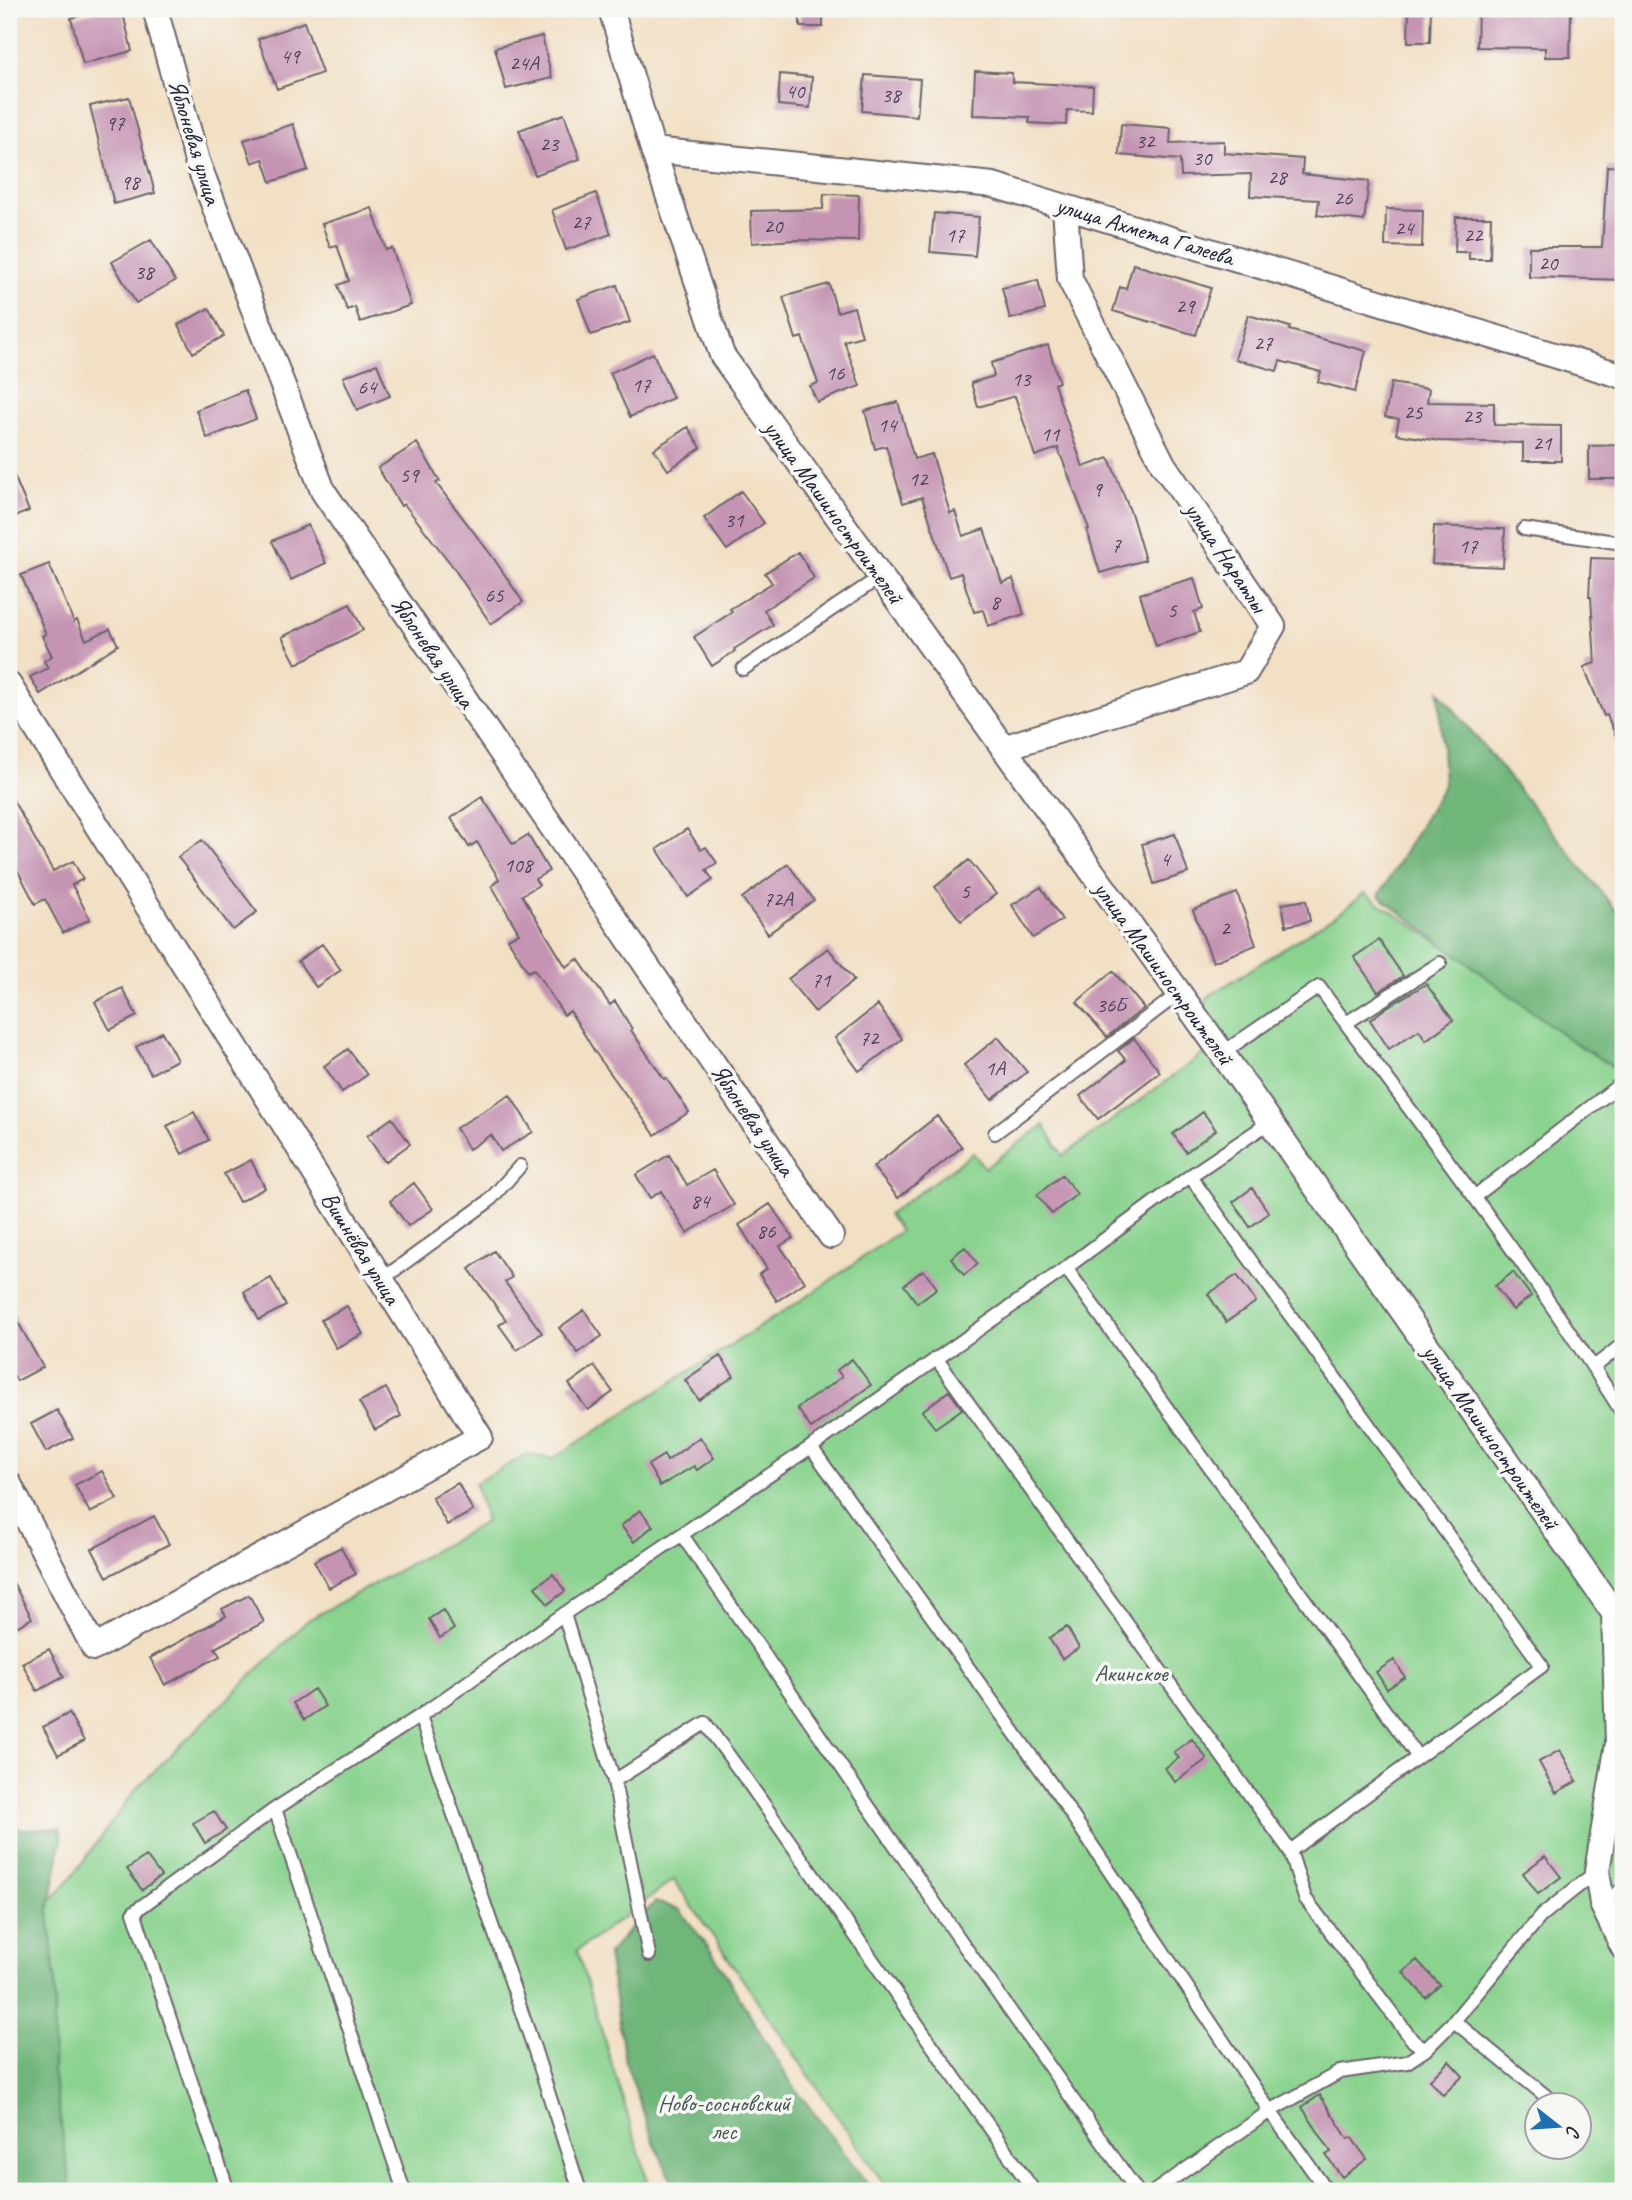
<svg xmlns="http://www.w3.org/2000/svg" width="1632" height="2200" font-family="Caveat,sans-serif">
  <rect width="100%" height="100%" fill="#f6f6f2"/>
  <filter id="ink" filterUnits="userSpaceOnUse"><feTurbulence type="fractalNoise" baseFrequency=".0143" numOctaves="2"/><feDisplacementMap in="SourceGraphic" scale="14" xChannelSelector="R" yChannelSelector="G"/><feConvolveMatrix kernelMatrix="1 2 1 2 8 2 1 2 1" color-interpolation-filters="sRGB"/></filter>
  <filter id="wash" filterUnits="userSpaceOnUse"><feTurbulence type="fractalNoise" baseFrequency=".00686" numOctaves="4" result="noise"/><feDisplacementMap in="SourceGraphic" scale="28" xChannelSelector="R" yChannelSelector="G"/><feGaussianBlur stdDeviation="1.57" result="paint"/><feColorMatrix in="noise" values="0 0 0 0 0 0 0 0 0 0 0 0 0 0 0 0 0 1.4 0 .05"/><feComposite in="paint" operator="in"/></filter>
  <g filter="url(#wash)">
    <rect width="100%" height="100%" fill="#f2e0c5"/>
    <path fill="#8ad38f" stroke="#567a65" stroke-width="2" fill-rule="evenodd" d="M 1364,893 L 1623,1066 L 1623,2191 L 889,2191 L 674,1880 L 577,1951 L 651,2191 L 62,2191 L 34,1919 L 70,1879 L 137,1788 L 308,1620 L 486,1522 L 475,1483 L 528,1454 L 552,1459 L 814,1292 L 900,1231 L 888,1215 L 973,1153 L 985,1168 L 1044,1125 L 1063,1156 L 1206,1052 L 1206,998 L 1344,910 ZM 1538,2106 L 1580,2106 L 1580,2148 L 1538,2148 Z"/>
    <path fill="#6fb57a" stroke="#486c5a" stroke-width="2" d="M 1439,691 L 1623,919 L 1623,1073 L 1570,1040 L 1379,896 L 1444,785 Z
      M 9,1803 L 18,1829 L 60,1828 L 62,1839 L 49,1909 L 55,1983 L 53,2071 L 71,2191 L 9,2191 Z
      M 655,1902 L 679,1909 L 712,1952 L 789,2080 L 873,2191 L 677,2191 L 654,2142 L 625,2061 L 608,1954 Z"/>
    <g id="blocks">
      <path fill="#c594b3" d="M 107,9 L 122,9 L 132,51 L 83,64 L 71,18 Z
        M 800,9 L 823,9 L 823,27 L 800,27 Z
        M 1409,9 L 1431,9 L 1430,42 L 1408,42 Z
        M 1478,9 L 1571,9 L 1570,57 L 1545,57 L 1545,48 L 1477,47 Z
        M 304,22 L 322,73 L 277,89 L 258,39 Z
        M 542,36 L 552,78 L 506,89 L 495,48 Z
        M 975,71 L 1012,73 L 1012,82 L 1093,86 L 1092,111 L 1067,110 L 1066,125 L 1029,123 L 1030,117 L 973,115 Z
        M 780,74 L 812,77 L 810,108 L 778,105 Z
        M 865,75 L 920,79 L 917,116 L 862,111 Z
        M 129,97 L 155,193 L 114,204 L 90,106 Z
        M 564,114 L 580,159 L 535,175 L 519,130 Z
        M 293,124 L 308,170 L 271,182 L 263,159 L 252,163 L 244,140 Z
        M 1121,124 L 1171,128 L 1170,143 L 1224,141 L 1224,153 L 1303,159 L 1302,174 L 1369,181 L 1364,221 L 1317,215 L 1319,200 L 1250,196 L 1251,174 L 1181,176 L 1180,160 L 1119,155 Z
        M 1607,166 L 1623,167 L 1622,280 L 1529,277 L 1529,247 L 1602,247 Z
        M 596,193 L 611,234 L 566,250 L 552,210 Z
        M 824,194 L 859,195 L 858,241 L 795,240 L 752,243 L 751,211 L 823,209 Z
        M 372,208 L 386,250 L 392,248 L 411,305 L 360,322 L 355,307 L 347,310 L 338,285 L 349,281 L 337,245 L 330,247 L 322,224 Z
        M 1386,209 L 1423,210 L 1422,247 L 1385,246 Z
        M 934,213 L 979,217 L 975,256 L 930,252 Z
        M 1456,217 L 1491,217 L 1490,259 L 1469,259 L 1469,252 L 1455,252 Z
        M 151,240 L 175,281 L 136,303 L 112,262 Z
        M 1133,264 L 1211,288 L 1196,335 L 1113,311 L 1120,287 L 1126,289 Z
        M 1038,280 L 1045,310 L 1010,319 L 1002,288 Z
        M 829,284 L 837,312 L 854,307 L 862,336 L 844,341 L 860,386 L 817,402 L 810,386 L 818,383 L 802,337 L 796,339 L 783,297 Z
        M 617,285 L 630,322 L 591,335 L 578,299 Z
        M 209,308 L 224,336 L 193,353 L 178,325 Z
        M 1248,315 L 1290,327 L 1289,330 L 1366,351 L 1355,392 L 1318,382 L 1321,372 L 1280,361 L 1277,371 L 1235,359 Z
        M 1048,345 L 1059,382 L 1054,384 L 1083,467 L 1109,458 L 1132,516 L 1145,560 L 1100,573 L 1087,530 L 1089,529 L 1058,448 L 1035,456 L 1015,396 L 978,407 L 971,383 L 994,376 L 991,363 Z
        M 653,353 L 673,398 L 630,417 L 610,373 Z
        M 377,364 L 390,396 L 357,410 L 343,377 Z
        M 1391,383 L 1429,389 L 1427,402 L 1494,403 L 1494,425 L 1561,426 L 1561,461 L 1523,461 L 1523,443 L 1440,441 L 1396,434 L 1399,419 L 1385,417 Z
        M 245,390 L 256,419 L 207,438 L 196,410 Z
        M 898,402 L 914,459 L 932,454 L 950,513 L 955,511 L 963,536 L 984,529 L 1002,583 L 1013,579 L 1024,614 L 988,626 L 983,610 L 974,612 L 961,573 L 949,577 L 922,497 L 903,503 L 886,446 L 875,449 L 865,411 Z
        M 688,427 L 701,448 L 668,470 L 654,449 Z
        M 417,443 L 440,481 L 436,483 L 492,556 L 523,602 L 491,624 L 451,564 L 404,504 L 401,506 L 378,468 Z
        M 1622,445 L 1622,479 L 1589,479 L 1589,446 Z
        M 9,464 L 29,511 L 9,519 Z
        M 741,491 L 764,523 L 727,550 L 704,518 Z
        M 308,525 L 326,563 L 291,580 L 272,541 Z
        M 1434,526 L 1505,529 L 1503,567 L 1432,564 Z
        M 798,552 L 814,578 L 764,610 L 773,625 L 734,649 L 735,651 L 712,666 L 694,637 L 732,612 L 730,609 L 772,583 L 765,573 Z
        M 1591,558 L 1619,559 L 1617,608 L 1618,644 L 1623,655 L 1623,753 L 1607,715 L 1604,716 L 1584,667 L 1595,663 L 1591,597 L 1589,597 Z
        M 49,564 L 74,622 L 77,620 L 86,640 L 110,629 L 118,645 L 40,694 L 30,677 L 48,668 L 44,661 L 52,656 L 42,636 L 46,634 L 21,575 Z
        M 1194,578 L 1203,609 L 1194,612 L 1200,632 L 1156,646 L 1140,594 Z
        M 350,604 L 363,630 L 296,664 L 282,637 Z
        M 9,793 L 53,871 L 73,861 L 83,879 L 72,885 L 90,919 L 63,933 L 45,899 L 35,904 L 17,869 L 9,873 Z
        M 482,797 L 513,844 L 528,835 L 549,871 L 535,879 L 539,885 L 522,895 L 566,967 L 578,959 L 610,1005 L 615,1001 L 632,1029 L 631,1030 L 664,1079 L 666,1078 L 689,1112 L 655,1135 L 595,1052 L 570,1011 L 564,1015 L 534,969 L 528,972 L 508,939 L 519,933 L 492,886 L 499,879 L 477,842 L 469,847 L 451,818 Z
        M 687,829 L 701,850 L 706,847 L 717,863 L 706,870 L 713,880 L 688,897 L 657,849 Z
        M 1175,834 L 1188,873 L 1154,884 L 1142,844 Z
        M 202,840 L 257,912 L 233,930 L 178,857 Z
        M 969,860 L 996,894 L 961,921 L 935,887 Z
        M 788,864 L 814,900 L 768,934 L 742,898 Z
        M 1041,887 L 1062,920 L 1033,938 L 1012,905 Z
        M 1237,893 L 1256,945 L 1213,962 L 1193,910 Z
        M 1306,900 L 1310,921 L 1286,926 L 1282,904 Z
        M 1379,940 L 1403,976 L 1378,992 L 1354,957 Z
        M 322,944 L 341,970 L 316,987 L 298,961 Z
        M 828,948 L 854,980 L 815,1012 L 788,979 Z
        M 1113,971 L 1144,1008 L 1107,1037 L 1077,1002 Z
        M 1426,984 L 1453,1020 L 1426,1040 L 1419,1030 L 1389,1049 L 1370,1020 L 1387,1007 Z
        M 122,988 L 137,1016 L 110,1030 L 95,1002 Z
        M 878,1005 L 902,1039 L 859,1071 L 835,1038 Z
        M 162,1032 L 177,1060 L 151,1074 L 136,1047 Z
        M 998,1037 L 1027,1072 L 992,1100 L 964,1065 Z
        M 1134,1038 L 1160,1072 L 1098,1119 L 1080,1096 L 1126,1060 L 1118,1051 Z
        M 348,1049 L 367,1075 L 342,1092 L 324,1066 Z
        M 510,1095 L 533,1132 L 501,1151 L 491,1135 L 469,1149 L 456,1128 Z
        M 194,1112 L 209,1140 L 182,1154 L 167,1126 Z
        M 1203,1112 L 1216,1130 L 1186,1152 L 1173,1134 Z
        M 937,1116 L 962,1147 L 898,1198 L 873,1167 Z
        M 392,1118 L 410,1144 L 385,1162 L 367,1136 Z
        M 669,1155 L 687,1185 L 713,1170 L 734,1205 L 687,1233 L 661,1191 L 650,1198 L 636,1175 Z
        M 251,1160 L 265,1188 L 239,1202 L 224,1174 Z
        M 1062,1175 L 1077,1194 L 1052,1214 L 1037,1195 Z
        M 414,1183 L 433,1209 L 408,1226 L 390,1201 Z
        M 1252,1188 L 1269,1213 L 1250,1227 L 1233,1202 Z
        M 770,1204 L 793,1238 L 780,1246 L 805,1282 L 777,1301 L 759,1274 L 767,1269 L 739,1225 Z
        M 965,1247 L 978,1264 L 964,1275 L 951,1258 Z
        M 494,1251 L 512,1277 L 505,1282 L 542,1333 L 517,1350 L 499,1325 L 506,1320 L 469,1269 Z
        M 923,1270 L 937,1288 L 917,1303 L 904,1285 Z
        M 1513,1272 L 1531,1296 L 1513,1310 L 1495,1286 Z
        M 1237,1275 L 1256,1302 L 1226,1322 L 1208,1294 Z
        M 271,1278 L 286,1306 L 259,1320 L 244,1292 Z
        M 9,1306 L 43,1367 L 17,1381 L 9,1367 Z
        M 347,1306 L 363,1334 L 336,1348 L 321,1320 Z
        M 584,1310 L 602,1336 L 578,1353 L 559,1328 Z
        M 720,1356 L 734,1376 L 699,1400 L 685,1380 Z
        M 852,1359 L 871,1385 L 811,1428 L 797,1408 L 842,1377 L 837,1370 Z
        M 594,1366 L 613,1392 L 588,1410 L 569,1384 Z
        M 386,1388 L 401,1416 L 375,1430 L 359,1402 Z
        M 949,1391 L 962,1409 L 935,1428 L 922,1411 Z
        M 57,1410 L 73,1438 L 46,1452 L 31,1424 Z
        M 700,1437 L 714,1458 L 697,1470 L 694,1466 L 660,1486 L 648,1465 L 664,1455 L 667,1461 Z
        M 102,1471 L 117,1499 L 90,1513 L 75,1485 Z
        M 458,1483 L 473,1511 L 447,1525 L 432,1497 Z
        M 640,1510 L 653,1526 L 634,1542 L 621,1526 Z
        M 154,1516 L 169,1544 L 107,1577 L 92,1549 Z
        M 341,1547 L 356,1574 L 329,1588 L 314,1561 Z
        M 553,1574 L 565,1591 L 548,1604 L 535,1587 Z
        M 9,1575 L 32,1618 L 9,1631 Z
        M 249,1595 L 264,1622 L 215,1648 L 220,1656 L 165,1685 L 150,1658 L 226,1616 L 222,1609 Z
        M 443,1610 L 454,1629 L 440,1638 L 429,1619 Z
        M 1067,1627 L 1079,1648 L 1062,1659 L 1049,1638 Z
        M 49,1649 L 64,1677 L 37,1691 L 22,1663 Z
        M 1394,1660 L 1405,1677 L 1387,1689 L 1376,1672 Z
        M 314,1689 L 325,1706 L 304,1720 L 293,1703 Z
        M 69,1713 L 84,1741 L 58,1755 L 43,1727 Z
        M 1192,1739 L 1207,1759 L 1175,1782 L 1165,1768 L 1179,1758 L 1174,1752 Z
        M 1560,1750 L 1577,1781 L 1556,1793 L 1539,1762 Z
        M 214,1811 L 226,1830 L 205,1843 L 193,1823 Z
        M 146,1856 L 161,1876 L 142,1890 L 127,1869 Z
        M 1545,1856 L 1561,1877 L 1538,1894 L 1523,1873 Z
        M 1417,1960 L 1440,1985 L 1426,1998 L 1403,1972 Z
        M 1449,2061 L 1463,2076 L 1443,2095 L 1430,2080 Z
        M 1320,2095 L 1348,2139 L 1351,2137 L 1367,2159 L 1342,2177 L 1326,2155 L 1331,2152 L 1302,2107 Z"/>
    </g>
  </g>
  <g filter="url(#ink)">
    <use href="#blocks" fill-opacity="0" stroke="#6b646b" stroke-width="2"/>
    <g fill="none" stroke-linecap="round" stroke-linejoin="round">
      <g stroke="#6b646b" stroke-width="16">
        <path id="lane" d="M 1524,529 L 1623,543
          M 743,669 L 880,577
          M 1346,1023 L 1440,963
          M 1222,1053 L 1319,987 C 1423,1128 1530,1266 1623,1414
          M 995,1133 L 1178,994
          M 1190,1176 L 1542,1666 L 1290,1851
          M 1474,1197 L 1623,1082
          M 1066,1268 L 1418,1757
          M 381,1280 L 489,1201 L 520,1166
          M 936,1358 L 1290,1851 L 1305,1898 L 1413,2041 L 1425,2050
          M 1594,1367 L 1623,1344
          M 811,1447 L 1051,1784 L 1270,2111 L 1327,2191
          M 682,1535 L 963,1944 L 1137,2191
          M 564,1614 L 614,1781 L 649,1955
          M 420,1716 L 534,2048 L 580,2191
          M 614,1781 L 705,1723 L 748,1782 L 1034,2191
          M 275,1809 L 404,2191
          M 1602,1904 L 1623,1889
          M 1454,2021 L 1558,2106
          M 228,2191 L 134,1912 L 275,1809 L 420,1716 L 564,1614 L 811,1447 L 1066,1268 L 1190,1176 L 1270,1122
          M 1155,2191 L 1270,2111 L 1340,2072 L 1407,2062 L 1425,2050 L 1454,2021 L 1541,1916 L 1597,1871"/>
      </g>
      <g stroke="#6b646b" stroke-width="28">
        <path id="street" d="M 155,9 L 197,161 L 323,491 L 831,1236
          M 611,9 L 653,150 L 722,355 L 1222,1053 L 1614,1613 L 1618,1743 L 1597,1871 L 1602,1904 L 1623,1947
          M 653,150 L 993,185 L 1623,376
          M 9,685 L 480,1437 L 94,1648 L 9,1484
          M 1003,748 L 1246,672 L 1273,626 L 1163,464 L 1070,279 L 1065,207"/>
      </g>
      <use href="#lane" stroke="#fff" stroke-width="12"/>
      <use href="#street" stroke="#fff" stroke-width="24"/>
    </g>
  </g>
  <g text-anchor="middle" stroke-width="7" stroke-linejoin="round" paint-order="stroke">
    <g font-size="21" fill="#4b3e59">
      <text x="290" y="63">49</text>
      <text x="524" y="70">24А</text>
      <text x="795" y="98">40</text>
      <text x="891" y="102">38</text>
      <text x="115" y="130">97</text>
      <text x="1145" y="148">32</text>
      <text x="549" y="151">23</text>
      <text x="1202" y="165">30</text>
      <text x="1277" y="184">28</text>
      <text x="130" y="189">98</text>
      <text x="1343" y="205">26</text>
      <text x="581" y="229">27</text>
      <text x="773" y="233">20</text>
      <text x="1404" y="235">24</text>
      <text x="955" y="242">17</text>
      <text x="1473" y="242">22</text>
      <text x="1548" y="270">20</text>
      <text x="144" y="279">38</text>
      <text x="1185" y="313">29</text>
      <text x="1263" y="350">27</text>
      <text x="835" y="380">16</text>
      <text x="1021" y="386">13</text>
      <text x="641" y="392">17</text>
      <text x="367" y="394">64</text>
      <text x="1413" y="419">25</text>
      <text x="1472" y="423">23</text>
      <text x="887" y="432">14</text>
      <text x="1050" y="441">11</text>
      <text x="1542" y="450">21</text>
      <text x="409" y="482">59</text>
      <text x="918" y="486">12</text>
      <text x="1097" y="496">9</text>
      <text x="734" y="527">31</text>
      <text x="1116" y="552">7</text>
      <text x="1468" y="553">17</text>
      <text x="494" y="602">65</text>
      <text x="995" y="609">8</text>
      <text x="1172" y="617">5</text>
      <text x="1165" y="866">4</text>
      <text x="518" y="872">108</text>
      <text x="965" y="898">5</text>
      <text x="778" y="906">72А</text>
      <text x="1225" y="935">2</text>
      <text x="821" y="987">71</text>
      <text x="1111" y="1012">36Б</text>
      <text x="869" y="1045">72</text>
      <text x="995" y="1075">1А</text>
      <text x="700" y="1208">84</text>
      <text x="766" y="1238">86</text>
    </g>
    <g font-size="24" fill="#22223b" stroke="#f6f6f2">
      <text transform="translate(195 142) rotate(73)" y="8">Яблоневая улица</text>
      <text transform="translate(1145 231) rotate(17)" y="8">улица Ахмета Галеева</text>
      <text transform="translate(834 512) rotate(54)" y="8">улица Машиностроителей</text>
      <text transform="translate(1226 557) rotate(56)" y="8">улица Наратлы</text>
      <text transform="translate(433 652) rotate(56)" y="8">Яблоневая улица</text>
      <text transform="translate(1164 973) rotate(54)" y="8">улица Машиностроителей</text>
      <text transform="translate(753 1120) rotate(56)" y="8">Яблоневая улица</text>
      <text transform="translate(361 1248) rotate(58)" y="8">Вишнёвая улица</text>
      <text transform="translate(1491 1437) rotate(55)" y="8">улица Машиностроителей</text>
    </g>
    <g font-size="24" fill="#415754" stroke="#f6f6f2">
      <text x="1131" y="1681">Акинское</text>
      <text x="724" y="2111">Ново-сосновский<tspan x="724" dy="28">лес</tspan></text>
    </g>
  </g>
  <rect width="1632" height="2200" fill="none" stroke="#f6f6f2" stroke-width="35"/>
  <g transform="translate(1558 2126) rotate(107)"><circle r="33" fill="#f6f6f2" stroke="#a1a1a9" stroke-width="2"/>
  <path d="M0-5L12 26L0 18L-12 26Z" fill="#1f6fb2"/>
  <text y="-10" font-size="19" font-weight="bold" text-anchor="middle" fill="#22223b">С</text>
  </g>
</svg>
